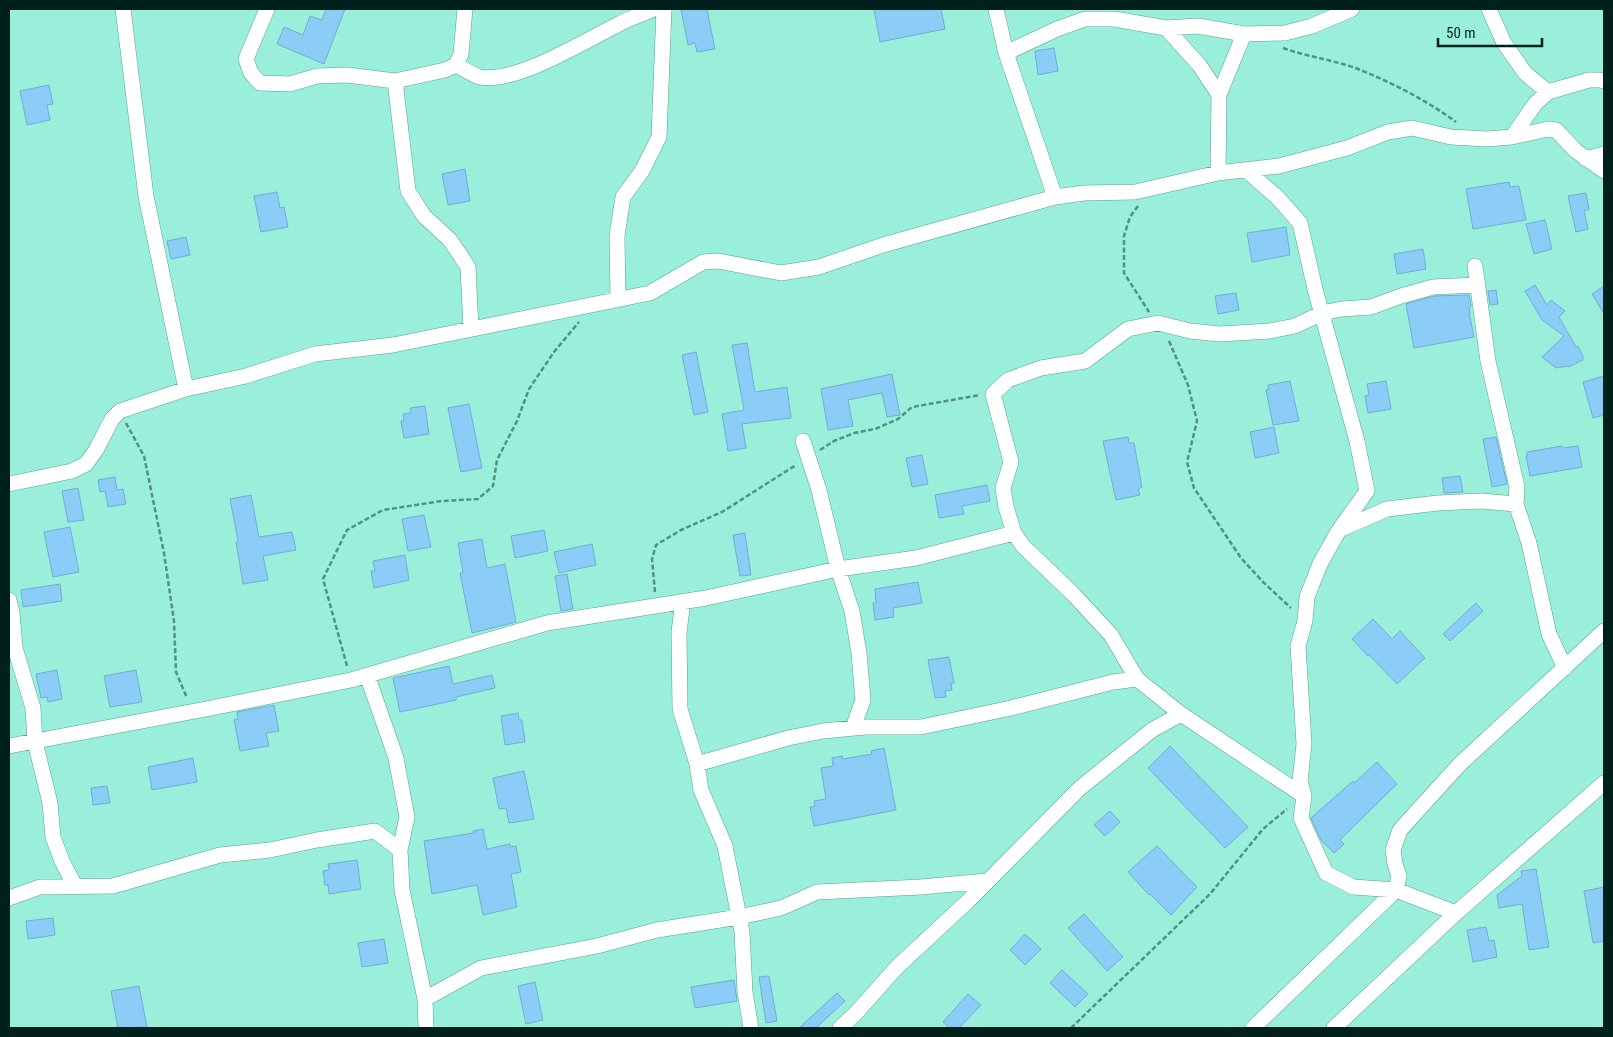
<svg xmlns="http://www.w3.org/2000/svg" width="1613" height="1037" font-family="'Roboto Condensed',sans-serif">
  <rect width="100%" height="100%" fill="#9aefda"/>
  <path fill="#8bcdf7" stroke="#6eaed6" d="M 326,9 L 345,9 L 324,64 L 277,44 L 284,27 L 303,35 L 310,16 L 322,20 Z
    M 681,9 L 707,9 L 715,49 L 697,52 L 695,43 L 688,45 Z
    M 874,9 L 941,9 L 945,29 L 880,42 Z
    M 1054,48 L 1058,71 L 1038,75 L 1035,51 Z
    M 49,85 L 53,104 L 47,105 L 50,120 L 27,125 L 20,91 Z
    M 465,169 L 470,201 L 448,205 L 442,174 Z
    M 1509,182 L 1510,187 L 1519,186 L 1526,220 L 1473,229 L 1466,189 Z
    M 277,192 L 280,208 L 284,207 L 288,227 L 261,232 L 254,196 Z
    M 1586,193 L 1589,210 L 1584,210 L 1588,229 L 1576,232 L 1568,196 Z
    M 1545,220 L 1552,249 L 1534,254 L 1526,224 Z
    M 1286,227 L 1290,255 L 1252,262 L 1247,233 Z
    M 186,237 L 190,255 L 171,259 L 167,241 Z
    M 1423,249 L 1426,269 L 1397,274 L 1394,254 Z
    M 1535,285 L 1547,305 L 1551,300 L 1565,311 L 1559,317 L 1576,347 L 1578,346 L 1583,356 L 1583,360 L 1569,367 L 1568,366 L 1556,368 L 1542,357 L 1564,336 L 1542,320 L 1525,291 Z
    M 1604,286 L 1604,314 L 1592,294 Z
    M 1496,290 L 1498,304 L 1490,305 L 1488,291 Z
    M 1236,293 L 1239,310 L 1218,314 L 1215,296 Z
    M 1469,295 L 1471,306 L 1469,307 L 1470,315 L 1468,315 L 1470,317 L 1474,337 L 1414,348 L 1406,304 L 1434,296 Z
    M 747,343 L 755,392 L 787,387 L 791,418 L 742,424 L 746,448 L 728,451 L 722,414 L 744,410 L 732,345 Z
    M 696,352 L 708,412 L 694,415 L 682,355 Z
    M 892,374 L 900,415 L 887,417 L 882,393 L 848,400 L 853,426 L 828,430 L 821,389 Z
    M 1604,376 L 1604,415 L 1593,418 L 1583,382 Z
    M 1290,381 L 1299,421 L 1273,425 L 1266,390 L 1268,390 L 1268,385 Z
    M 1386,381 L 1391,409 L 1368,413 L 1365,396 L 1369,395 L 1367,384 Z
    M 469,404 L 482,468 L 461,472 L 448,408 Z
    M 425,406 L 429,434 L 404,438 L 401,421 L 404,420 L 403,414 L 411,413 L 410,408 Z
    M 1274,427 L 1279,453 L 1255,458 L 1250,432 Z
    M 1128,437 L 1129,443 L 1134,443 L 1142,487 L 1138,489 L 1140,495 L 1116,500 L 1103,441 Z
    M 1496,437 L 1507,484 L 1492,487 L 1483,439 Z
    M 1562,446 L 1563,448 L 1578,446 L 1582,467 L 1530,476 L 1526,456 L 1527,456 L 1527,452 Z
    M 922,455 L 928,484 L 912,487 L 906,458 Z
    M 1460,476 L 1463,492 L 1444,493 L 1442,478 Z
    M 115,477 L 117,490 L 123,489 L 126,504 L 108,507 L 105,491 L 100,492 L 98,480 Z
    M 987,485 L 990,501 L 962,506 L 964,514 L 939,518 L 935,495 Z
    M 78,488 L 84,520 L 68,522 L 62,491 Z
    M 251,495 L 259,537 L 292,532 L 296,550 L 263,556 L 268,580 L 243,584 L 236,542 L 238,541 L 230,499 Z
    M 424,515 L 431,547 L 408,551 L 402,519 Z
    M 70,527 L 79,572 L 53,577 L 44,532 Z
    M 544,530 L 548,551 L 515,558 L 511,536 Z
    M 745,533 L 751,575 L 740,576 L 733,535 Z
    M 482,539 L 487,568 L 505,564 L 516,622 L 472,633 L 460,573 L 463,573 L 458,543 Z
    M 592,544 L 596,565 L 559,573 L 554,552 Z
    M 405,555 L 409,580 L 374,588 L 371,571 L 375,571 L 373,561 Z
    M 567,574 L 573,609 L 561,611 L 555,576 Z
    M 918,582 L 922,603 L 893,608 L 894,617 L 875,620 L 873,603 L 876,603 L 875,589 Z
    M 60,584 L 62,601 L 23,607 L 21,590 Z
    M 1476,603 L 1483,611 L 1450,641 L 1443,634 Z
    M 1373,619 L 1392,639 L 1400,631 L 1425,658 L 1397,684 L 1369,655 L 1368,656 L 1352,639 Z
    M 949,657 L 954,683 L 951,683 L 952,690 L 945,691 L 946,697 L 935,698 L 928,660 Z
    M 449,666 L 453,684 L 492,675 L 495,688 L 456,697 L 456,700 L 400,712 L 393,678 Z
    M 57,670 L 62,699 L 48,702 L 47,697 L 41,698 L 36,674 Z
    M 136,670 L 142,702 L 110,707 L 104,676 Z
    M 274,705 L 279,731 L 266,733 L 269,746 L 240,751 L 234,720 L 238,719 L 237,712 Z
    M 518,713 L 519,720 L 522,720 L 525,742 L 505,745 L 501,716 Z
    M 1170,746 L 1248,827 L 1225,848 L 1148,768 Z
    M 884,748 L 896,810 L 814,826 L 810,807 L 815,806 L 814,801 L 826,799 L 821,768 L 833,766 L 832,758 L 842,756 L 843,759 L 872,754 L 871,751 Z
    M 193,758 L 197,782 L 152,790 L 148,767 Z
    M 1377,762 L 1397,784 L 1340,840 L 1344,844 L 1334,853 L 1321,840 L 1311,818 L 1353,781 L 1354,783 Z
    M 524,771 L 534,819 L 509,823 L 506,808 L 499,809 L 493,778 Z
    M 107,786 L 110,803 L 93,805 L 91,788 Z
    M 1110,811 L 1120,822 L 1105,836 L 1094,825 Z
    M 483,829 L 487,849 L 510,844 L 511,847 L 516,846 L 521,872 L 511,874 L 517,907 L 483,915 L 477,885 L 432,894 L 424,841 L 473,833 L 473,831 Z
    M 1157,846 L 1197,887 L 1171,915 L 1150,894 L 1149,895 L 1128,872 Z
    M 357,860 L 361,889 L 329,894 L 328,885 L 325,885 L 323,871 L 329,870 L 328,864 Z
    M 1536,869 L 1549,947 L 1529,950 L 1522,904 L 1499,908 L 1497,895 L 1522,876 L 1521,871 Z
    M 1604,887 L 1604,941 L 1593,943 L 1584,891 Z
    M 1084,914 L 1123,957 L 1107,971 L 1068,928 Z
    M 53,918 L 55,935 L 28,939 L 26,921 Z
    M 1486,927 L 1489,941 L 1494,940 L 1497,957 L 1473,962 L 1467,930 Z
    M 1025,934 L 1041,949 L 1025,965 L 1010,950 Z
    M 384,939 L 388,963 L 362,967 L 358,943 Z
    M 1062,970 L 1088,994 L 1075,1007 L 1050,983 Z
    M 769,976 L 777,1021 L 766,1023 L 759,977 Z
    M 734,980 L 737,1001 L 695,1008 L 691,987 Z
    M 535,982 L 543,1020 L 526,1024 L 518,986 Z
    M 139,986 L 147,1027 L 118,1028 L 111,991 Z
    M 837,993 L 845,1001 L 816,1028 L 799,1028 Z
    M 968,994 L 981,1005 L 959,1028 L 950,1028 L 943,1022 Z"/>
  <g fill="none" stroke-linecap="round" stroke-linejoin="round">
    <g stroke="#51a593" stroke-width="16">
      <path id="minor" d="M 123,9 L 146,196 L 186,389
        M 267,9 L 246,59 L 251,73 L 260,83 L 290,84 L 317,76 L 347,75 L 395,81 L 445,70 L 456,65 L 461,54 L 465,9
        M 996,9 L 1006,53 L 1057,29 L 1085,19 L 1114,19 L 1166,28 L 1198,26 L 1244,34 L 1285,33 L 1312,26 L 1352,9
        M 1489,9 L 1504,43 L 1525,73 L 1548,92
        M 1166,28 L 1200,66 L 1219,95
        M 1006,53 L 1055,197
        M 456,65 C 463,68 472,75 480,77 C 516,84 586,40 619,24 C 630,18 643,14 654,9
        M 395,81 L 408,191 L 424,216 L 450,240 L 468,267 L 471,329
        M 1512,137 L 1535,104 L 1548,92 L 1589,80 L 1600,80 L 1604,81
        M 1586,159 L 1604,154
        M 1246,170 L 1278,198 L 1300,223 L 1315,289 L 1357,441 L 1367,491 L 1339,530 L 1320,564 L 1307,597 L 1305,621 L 1298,646 L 1304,744 L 1300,781 L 1304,796 L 1301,818 L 1326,873 L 1353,887 L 1396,890 L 1456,913
        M 1218,173 L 1219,95 L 1244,34
        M 1475,266 L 1488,361 L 1517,487 L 1516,504 L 1529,543 L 1549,634 L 1565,668
        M 618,300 L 617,236 L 623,197 L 642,171 L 659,137 L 664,9
        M 803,441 L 819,490 L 838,569 L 852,611 L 859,653 L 863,700 L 853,728
        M 9,484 L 72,471 L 86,464 L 96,450 L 112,419 L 120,411 L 186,389 L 246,376 L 315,354 L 393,345 L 650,293 L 703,262 L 718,261 L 781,273 L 819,267 L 883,245 L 1055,197 L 1084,193 L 1135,192 L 1218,173 L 1279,166 L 1347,148 L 1388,132 L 1412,128 L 1451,137 L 1487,139 L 1512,137 L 1548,129 L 1556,130 L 1576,151 L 1604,171
        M 1341,529 L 1387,509 L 1438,503 L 1481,501 L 1516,504
        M 9,600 L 12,612 L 15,648 L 33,708 L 35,742 L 50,803 L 53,837 L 62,861 L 75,886
        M 683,601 L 679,632 L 680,709 L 697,764 L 701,790 L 725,846 L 742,932 L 745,992 L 751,1028
        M 367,675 L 396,758 L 407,817 L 400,850 L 402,890 L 425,999 L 426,1028
        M 9,746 L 206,709 L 351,680 L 547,623 L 706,598 L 838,569 L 916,558 L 1014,533
        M 697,764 L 788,738 L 823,731 L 865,727 L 921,727 L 1011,708 L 1113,682 L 1137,679
        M 1304,796 L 1181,714 L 1137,679 L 1111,635 L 1074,595 L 1023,546 L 1014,533 L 1006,507 L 1003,488 L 1011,462 L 993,394 L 1008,380 L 1041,368 L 1085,361 L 1128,329 L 1158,323 L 1190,331 L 1220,334 L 1270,331 L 1295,326 L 1322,313 L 1342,309 L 1371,307 L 1401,296 L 1433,287 L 1477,285
        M 9,898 L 40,887 L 113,886 L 220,855 L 270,850 L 317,840 L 375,831 L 400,850
        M 425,999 L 481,968 L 597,946 L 657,930 L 739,917 L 781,908 L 817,892 L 921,887 L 987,881
        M 840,1028 L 857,1012 L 896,968 L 968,901 L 1080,788 L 1152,730 L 1181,714
        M 1253,1028 L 1396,890 L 1399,876 L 1395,864 L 1393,850 L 1400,830 L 1460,764 L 1604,631
        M 1334,1028 L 1456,913 L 1604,783"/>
    </g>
    <path stroke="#539082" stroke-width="2.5" stroke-dasharray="5 2.5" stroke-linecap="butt" d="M 1283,48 C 1308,57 1334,60 1358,69 C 1393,83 1426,100 1456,122
      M 1138,206 L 1130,217 L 1124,236 L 1124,273 L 1149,312
      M 1169,341 L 1188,385 L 1197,421 L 1187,462 L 1194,488 L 1241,558 L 1263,582 L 1291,608
      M 126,423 L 144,456 L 164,553 L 174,621 L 176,672 L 187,698
      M 820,450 L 834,441 L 854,433 L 875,429 L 898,419 L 912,407 L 980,395
      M 655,592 L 652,559 L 656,545 L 681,530 L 722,512 L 796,465
      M 347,666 L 323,579 L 347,530 L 383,510 L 442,501 L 478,499 L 493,486 L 497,460 L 517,421 L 529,389 L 554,352 L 579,322
      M 1071,1028 L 1210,894 L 1263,829 L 1287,809"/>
    <use href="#minor" stroke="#fff" stroke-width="15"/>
  </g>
  <rect width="1613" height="1037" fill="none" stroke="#00211b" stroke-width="20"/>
  <path d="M1438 38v8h104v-8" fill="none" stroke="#00211b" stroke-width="2.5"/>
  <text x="1446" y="38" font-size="15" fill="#00211b" stroke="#9aefda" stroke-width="4" paint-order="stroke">50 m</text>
</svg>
